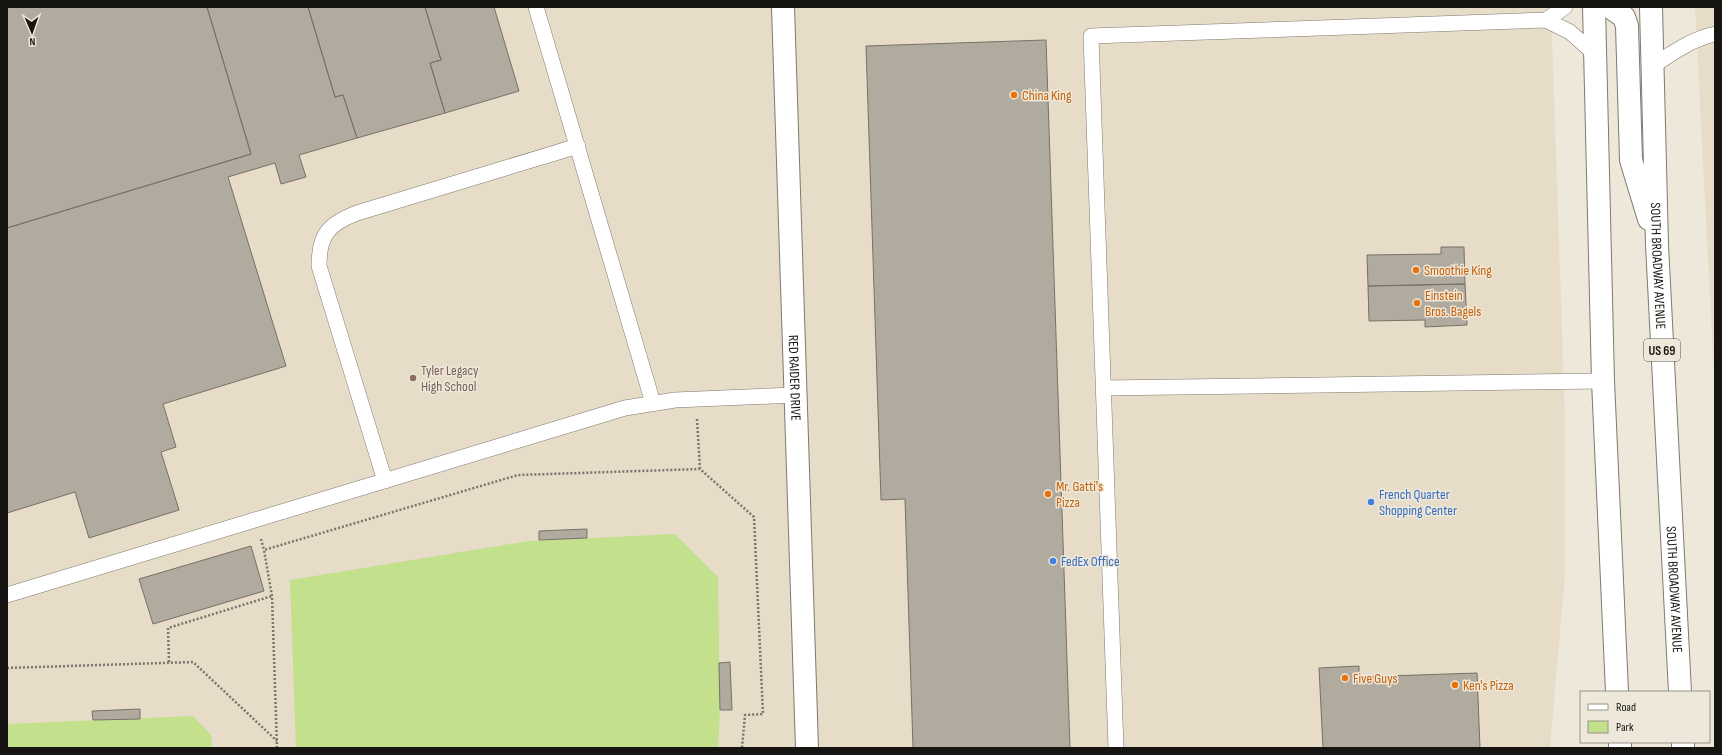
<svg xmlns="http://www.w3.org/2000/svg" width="1722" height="755" font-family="'Sofia Sans Condensed',sans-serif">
  <rect width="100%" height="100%" fill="#eee8db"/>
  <path fill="#e6dcc8" d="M 7,7 L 1551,7 L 1565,418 L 1565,574 L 1550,748 L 7,748 Z
    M 1695,7 L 1715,7 L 1715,395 Z"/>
  <path fill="#c3e08c" d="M 675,534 L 718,577 L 720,710 L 718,748 L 296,748 L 290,580 L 529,541 Z
    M 193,716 L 211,735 L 212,748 L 7,748 L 7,724 Z"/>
  <path fill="#b1ab9f" stroke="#777166" d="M 7,7 L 207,7 L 251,154 L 7,228 Z
    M 207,7 L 308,7 L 335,97 L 343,95 L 357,138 L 299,155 L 306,177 L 281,184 L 275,163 L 228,177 L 286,366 L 163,404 L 176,447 L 161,452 L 179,510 L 89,538 L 75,492 L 7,513 L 7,228 L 251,154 Z
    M 308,7 L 425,7 L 441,60 L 430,63 L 445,113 L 357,138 L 343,95 L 335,97 Z
    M 425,7 L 494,7 L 519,91 L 445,113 L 430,63 L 441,60 Z
    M 1046,40 L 1070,748 L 913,748 L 905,499 L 881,500 L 866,46 Z
    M 1441,247 L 1464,247 L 1465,284 L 1368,286 L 1367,255 L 1441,254 Z
    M 1465,284 L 1467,325 L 1425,327 L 1425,320 L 1369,321 L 1368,286 Z
    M 587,529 L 587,538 L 539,540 L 539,531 Z
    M 251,546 L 264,591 L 153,624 L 139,579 Z
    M 730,662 L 732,710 L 720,710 L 719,663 Z
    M 1359,666 L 1359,677 L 1477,673 L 1480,748 L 1323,748 L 1319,668 Z
    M 140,709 L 140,719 L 93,720 L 92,711 Z"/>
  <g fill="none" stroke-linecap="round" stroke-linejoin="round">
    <g stroke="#7f796e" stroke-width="16">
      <path id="lane" d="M 536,7 L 653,403
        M 1546,20 L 1565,7
        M 1652,66 C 1672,54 1691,39 1715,34
        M 1103,388 L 1603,381
        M 385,481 L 319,266 C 319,235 328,224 357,213 L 578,146
        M 7,595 L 625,408 L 675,400 L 795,395
        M 1116,748 L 1091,36 L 1546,20 L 1570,32 L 1596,55"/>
    </g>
    <g stroke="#7f796e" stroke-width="24">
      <g id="street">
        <path id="s1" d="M 783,7 L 807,748"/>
      </g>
    </g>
    <g stroke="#7f796e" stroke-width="24">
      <g id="highway">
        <path d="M 1594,7 L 1603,381 L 1617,692"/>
        <path d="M 1610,7 L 1624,17 L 1627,26 L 1631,160 L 1649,219"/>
        <path id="s2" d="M 1651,7 L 1657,245 L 1680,692"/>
        <path d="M 1620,742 L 1620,748"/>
        <path d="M 1683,742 L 1683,748"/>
      </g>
    </g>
    <path stroke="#78756d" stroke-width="2.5" stroke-dasharray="2 2" stroke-linecap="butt" d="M 697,419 L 700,469
      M 261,539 L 264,550
      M 169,662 L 168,628 L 272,596
      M 7,668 L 193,662 L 277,741
      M 277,748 L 272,596 L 264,550 L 518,475 L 700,469 L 754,517 L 763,714 L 745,715 L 742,748"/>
    <use href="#lane" stroke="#fff" stroke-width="15"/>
    <use href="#street" stroke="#fff" stroke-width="22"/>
    <use href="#highway" stroke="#fff" stroke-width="22"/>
  </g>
  <g fill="#e8710a" stroke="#eee8db" stroke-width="1.5">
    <circle cx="1014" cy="95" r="4"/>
    <circle cx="1416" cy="270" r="4"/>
    <circle cx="1417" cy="303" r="4"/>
    <circle cx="1048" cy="494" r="4"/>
    <circle cx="1345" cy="678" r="4"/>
    <circle cx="1455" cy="685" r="4"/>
  </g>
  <circle fill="#8d6e63" stroke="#eee8db" stroke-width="1.5" cx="413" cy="378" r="4"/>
  <g fill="#3f7fe0" stroke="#eee8db" stroke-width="1.5">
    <circle cx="1371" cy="502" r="4"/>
    <circle cx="1053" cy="561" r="4"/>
  </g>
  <g text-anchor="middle" stroke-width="3" stroke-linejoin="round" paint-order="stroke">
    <rect fill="#eee8db" stroke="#58544e" stroke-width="1" x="1644" y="339" width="36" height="22" rx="3"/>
    <g font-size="13" font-weight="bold" fill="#171511">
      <text x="1662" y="355">US 69</text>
    </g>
    <g font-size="14" fill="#c56008" stroke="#eee8db" text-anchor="start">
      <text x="1022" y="100">China King</text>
      <text x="1424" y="275">Smoothie King</text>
      <text x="1425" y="300">Einstein<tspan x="1425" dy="16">Bros. Bagels</tspan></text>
      <text x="1056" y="491">Mr. Gatti's<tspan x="1056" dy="16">Pizza</tspan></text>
      <text x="1353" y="683">Five Guys</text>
      <text x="1463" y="690">Ken's Pizza</text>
    </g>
    <g font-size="14" fill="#171511" stroke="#eee8db">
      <text dy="5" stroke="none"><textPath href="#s2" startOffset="259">SOUTH BROADWAY AVENUE</textPath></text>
      <text dy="5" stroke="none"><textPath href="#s1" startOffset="371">RED RAIDER DRIVE</textPath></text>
      <text dy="5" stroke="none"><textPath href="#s2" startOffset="583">SOUTH BROADWAY AVENUE</textPath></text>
    </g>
    <g font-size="14" fill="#785e54" stroke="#eee8db" text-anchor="start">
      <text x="421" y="375">Tyler Legacy<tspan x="421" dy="16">High School</tspan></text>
    </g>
    <g font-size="14" fill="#366cbe" stroke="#eee8db" text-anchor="start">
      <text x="1379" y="499">French Quarter<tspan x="1379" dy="16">Shopping Center</tspan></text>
      <text x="1061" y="566">FedEx Office</text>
    </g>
  </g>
  <rect width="1722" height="755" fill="none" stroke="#171511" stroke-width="16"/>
  <rect x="1580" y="691" width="130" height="52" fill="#eee8db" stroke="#98948a"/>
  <rect x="1588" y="704" width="20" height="6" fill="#ffffff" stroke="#98948a"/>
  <text x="1616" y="711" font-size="12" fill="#171511">Road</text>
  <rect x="1588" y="721" width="20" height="12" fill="#c3e08c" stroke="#98948a"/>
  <text x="1616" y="731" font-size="12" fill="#171511">Park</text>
  <g transform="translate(32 32) rotate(178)" stroke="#eee8db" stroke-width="3" paint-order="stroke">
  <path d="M0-3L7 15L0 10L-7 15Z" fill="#171511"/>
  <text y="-6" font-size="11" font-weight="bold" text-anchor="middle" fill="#171511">N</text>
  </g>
</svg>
